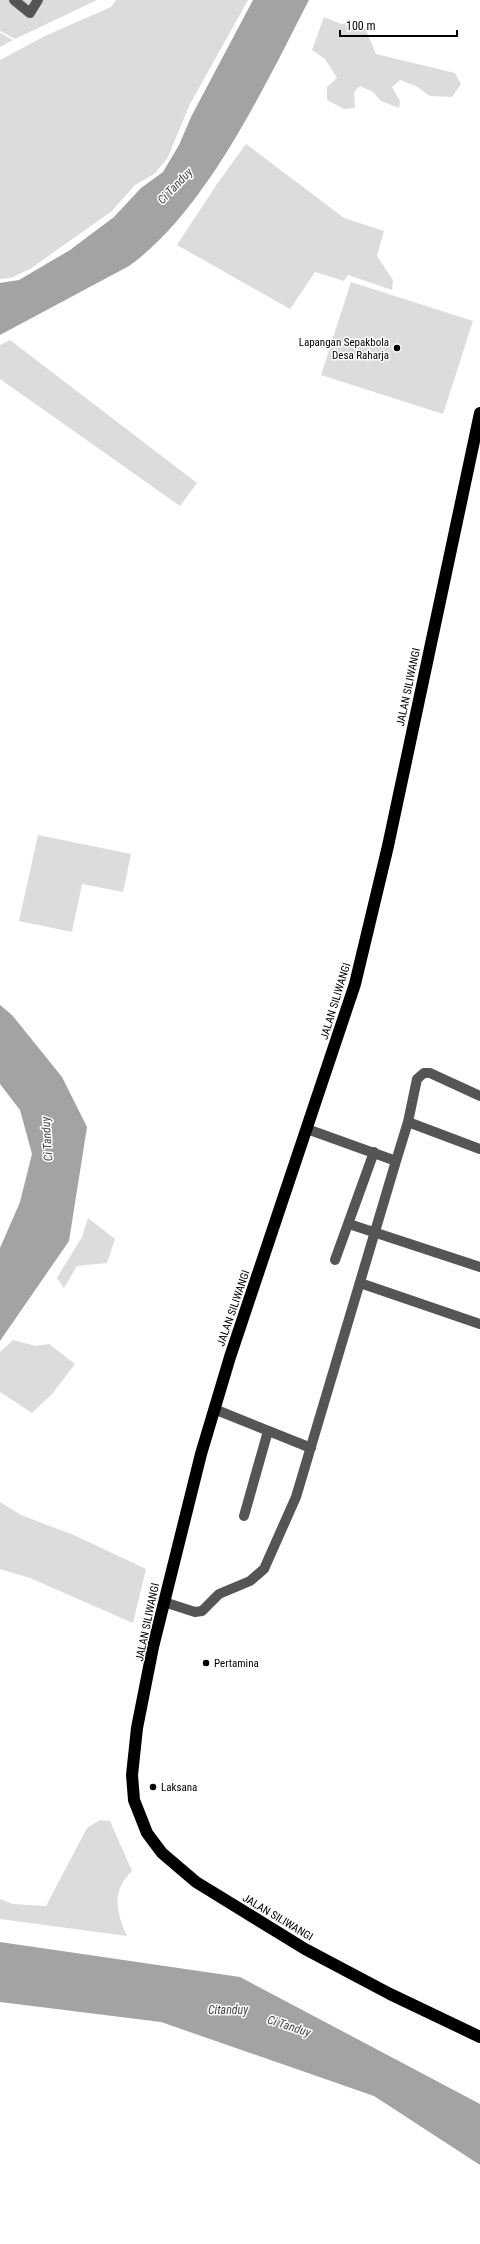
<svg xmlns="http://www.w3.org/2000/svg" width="480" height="2244" font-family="'Roboto Condensed',sans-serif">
  <rect width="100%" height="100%" fill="#fff"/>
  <path fill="#dcdcdc" d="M 0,0 L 97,0 L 15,39 L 0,31 Z
    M 116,0 L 248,0 L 190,104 L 167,159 L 154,174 L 135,185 L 112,211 L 30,269 L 11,278 L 0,279 L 0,60 L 45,36 L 111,7 Z
    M 324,17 L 341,24 L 354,22 L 365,28 L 376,54 L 455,73 L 461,84 L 452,97 L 430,96 L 416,86 L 400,80 L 392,87 L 400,101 L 399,108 L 381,101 L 373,92 L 360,86 L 354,92 L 355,108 L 344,109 L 327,100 L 327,87 L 337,78 L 325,59 L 312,50 Z
    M 0,33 L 13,40 L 0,47 Z
    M 246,144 L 344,218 L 384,231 L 377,256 L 393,280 L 392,290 L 348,275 L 344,281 L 315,272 L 290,309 L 177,245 L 219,181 Z
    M 351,282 L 473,321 L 443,414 L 321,375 Z
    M 10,340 L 197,483 L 180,506 L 0,379 L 0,345 Z
    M 38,835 L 131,854 L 123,892 L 82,884 L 72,932 L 19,921 Z
    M 88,1218 L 115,1239 L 107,1263 L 77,1266 L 64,1288 L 57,1278 L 82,1237 Z
    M 13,1340 L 36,1346 L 49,1344 L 75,1364 L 52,1394 L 32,1413 L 0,1392 L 0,1352 Z
    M 0,1502 L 21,1515 L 76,1536 L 146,1569 L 133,1623 L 30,1578 L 0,1569 Z
    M 100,1820 L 110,1821 L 132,1871 C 111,1891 116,1912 127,1936 L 0,1919 L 0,1899 L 13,1904 L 46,1906 L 87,1828 Z"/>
  <path fill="#a3a3a3" d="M 253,0 L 309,0 C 265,85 207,210 129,266 L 0,335 L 0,283 L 19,280 L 70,250 L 114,217 L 141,188 L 163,172 L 179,145 L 192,115 Z
    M 0,1005 L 12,1015 L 62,1077 L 87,1127 L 69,1241 L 0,1341 L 0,1248 L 20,1202 L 32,1154 L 20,1110 L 0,1084 Z
    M 0,1942 L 240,1977 L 480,2104 L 480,2165 L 374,2096 L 161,2022 L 0,2002 Z"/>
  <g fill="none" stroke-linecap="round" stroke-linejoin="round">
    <path stroke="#555" stroke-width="10" d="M 14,0 L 30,13 L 38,0
      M 408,1122 L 417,1079 L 424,1073 L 430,1073 L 480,1096
      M 307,1129 L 396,1161 L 408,1122 L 480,1149
      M 349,1224 L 480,1267
      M 335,1260 L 374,1152
      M 360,1283 L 480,1324
      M 214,1409 L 311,1448
      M 244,1516 L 268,1431
      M 164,1602 L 195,1612 L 202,1611 L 219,1594 L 250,1581 L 264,1569 L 296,1497 L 396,1161"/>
    <path stroke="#000" stroke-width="12" d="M 480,413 L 388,846 L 355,984 L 230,1357 L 201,1454 L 153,1647 L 137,1728 L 132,1775 L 134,1800 L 147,1833 L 162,1853 L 196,1882 L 305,1949 L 390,1994 L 480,2037"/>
  </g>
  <g fill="#000" stroke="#fff" stroke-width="1.5">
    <circle cx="397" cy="348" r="4"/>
    <circle cx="206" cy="1663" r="4"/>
    <circle cx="153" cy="1787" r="4"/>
  </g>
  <g text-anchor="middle" stroke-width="3" stroke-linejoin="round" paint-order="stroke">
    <g font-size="11" fill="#000" stroke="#fff" text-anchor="start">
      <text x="389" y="346" text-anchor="end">Lapangan Sepakbola<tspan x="389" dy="13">Desa Raharja</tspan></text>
      <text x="214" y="1667">Pertamina</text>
      <text x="161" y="1791">Laksana</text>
    </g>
    <g font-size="11" fill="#000" stroke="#fff">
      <text transform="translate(408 687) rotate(-78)" y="4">JALAN SILIWANGI</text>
      <text transform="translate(335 1001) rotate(-73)" y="4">JALAN SILIWANGI</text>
      <text transform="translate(233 1308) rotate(-71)" y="4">JALAN SILIWANGI</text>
      <text transform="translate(147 1622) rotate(-78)" y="4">JALAN SILIWANGI</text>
      <text transform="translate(278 1917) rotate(31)" y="4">JALAN SILIWANGI</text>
    </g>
    <g font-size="12" font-style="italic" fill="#444" stroke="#fff">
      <text transform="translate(175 186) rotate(-46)" y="4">Ci Tanduy</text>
      <text transform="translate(47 1139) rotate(-94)" y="4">Ci Tanduy</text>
      <text x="228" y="2014">Citanduy</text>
      <text transform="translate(289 2026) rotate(18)" y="4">Ci Tanduy</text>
    </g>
  </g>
  <path d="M340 30v6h117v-6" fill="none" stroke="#000000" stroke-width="2"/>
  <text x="346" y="30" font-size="12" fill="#000000" stroke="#ffffff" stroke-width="3" paint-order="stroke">100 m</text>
</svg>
